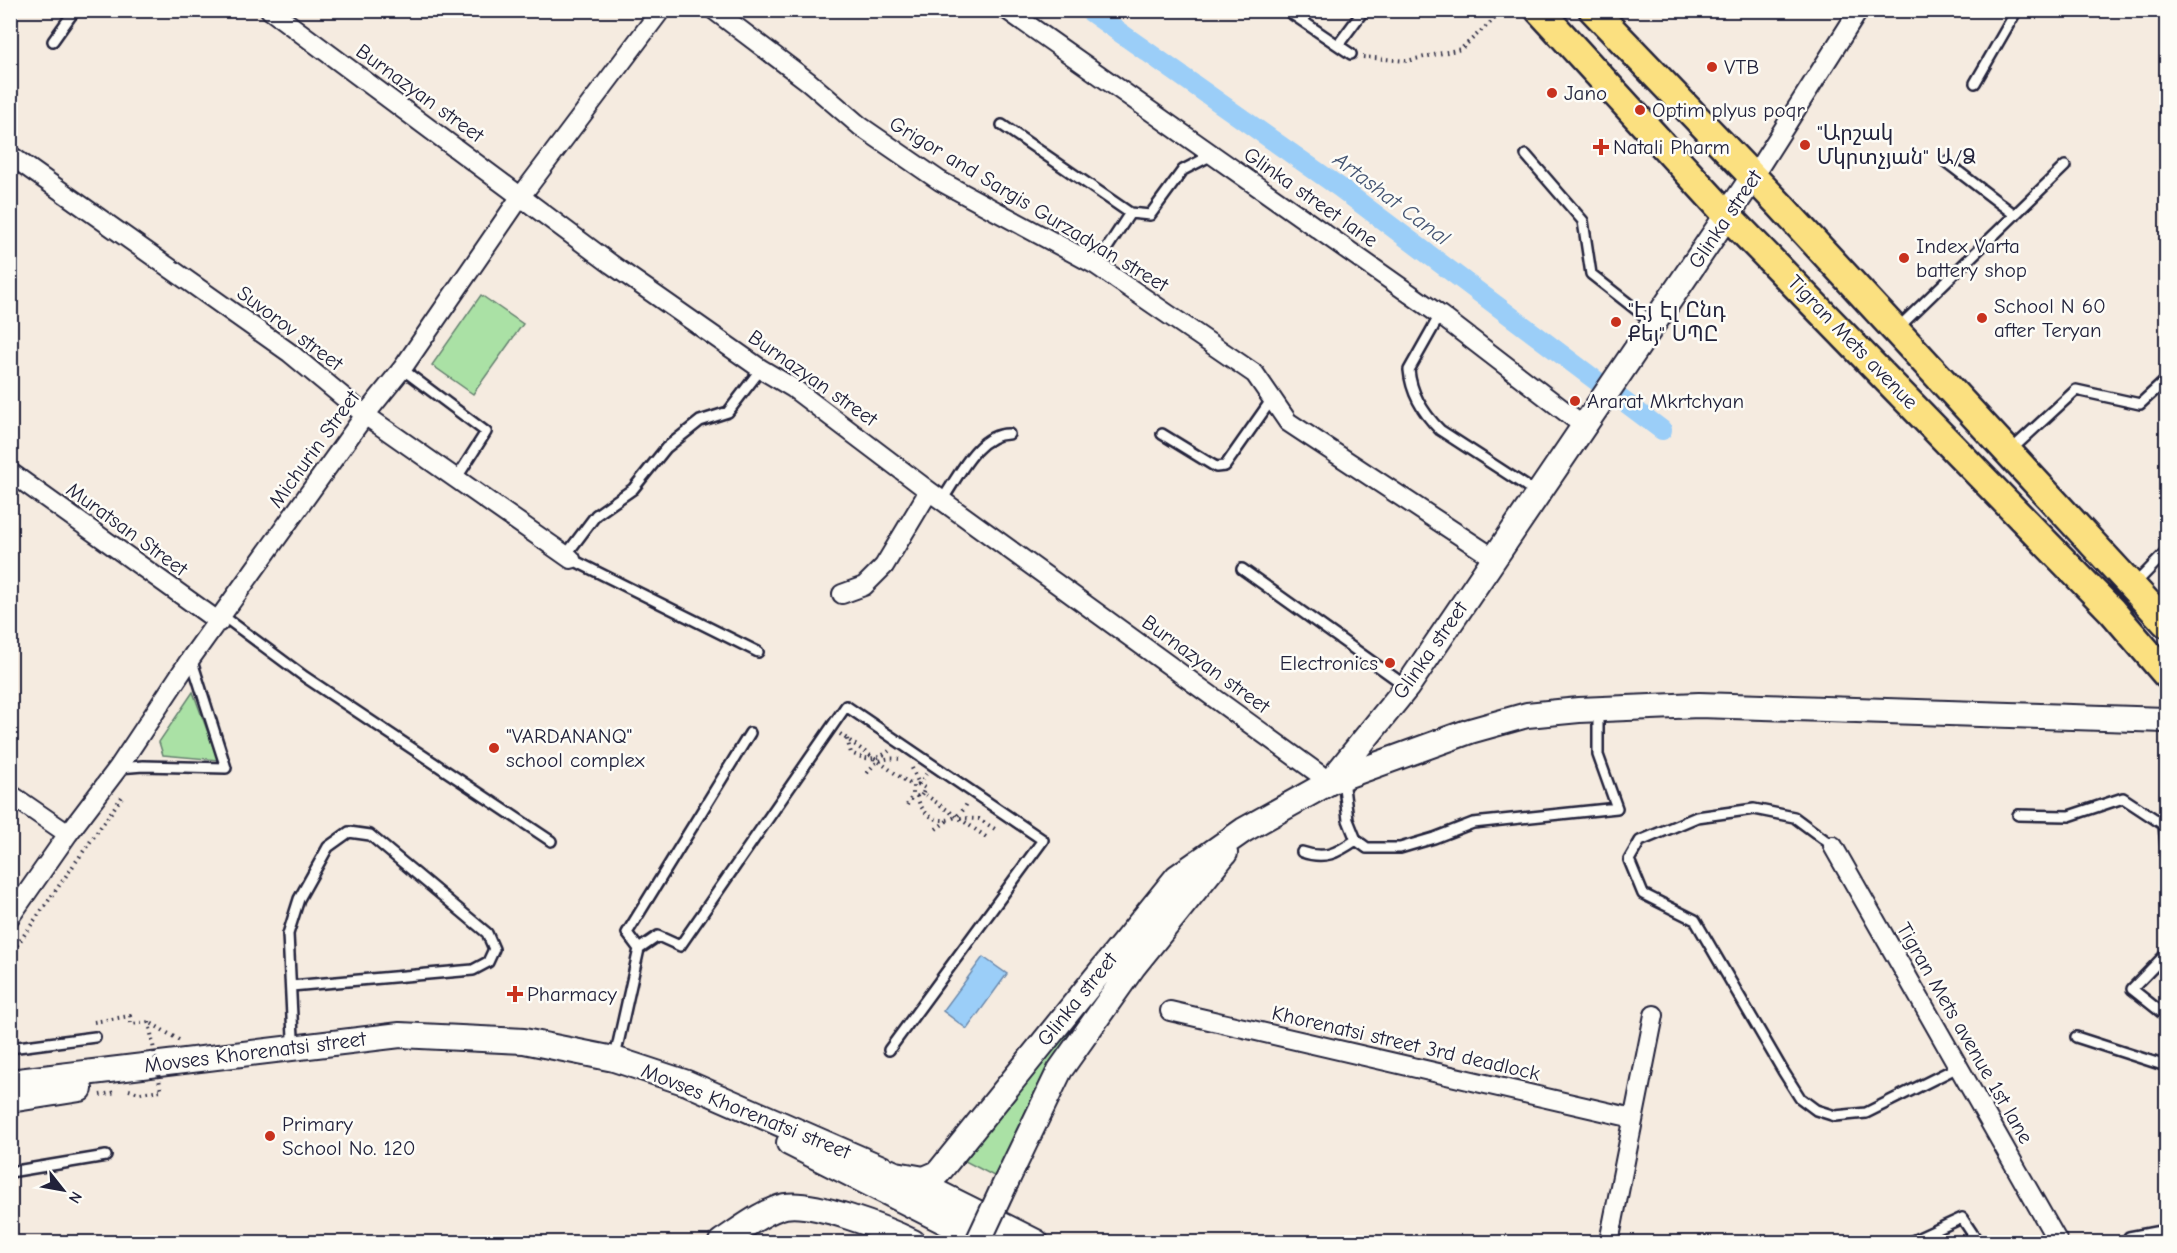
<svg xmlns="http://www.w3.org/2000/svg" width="2177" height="1253" font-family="'Comic Neue','Noto Sans Armenian',sans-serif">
  <rect width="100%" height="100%" fill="#f5ebe0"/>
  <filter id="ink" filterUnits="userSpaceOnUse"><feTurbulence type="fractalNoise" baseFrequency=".0167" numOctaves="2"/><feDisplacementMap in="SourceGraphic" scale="12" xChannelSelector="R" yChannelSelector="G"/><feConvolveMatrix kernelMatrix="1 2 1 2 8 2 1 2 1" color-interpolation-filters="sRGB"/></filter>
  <g filter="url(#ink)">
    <path fill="#aae1a5" stroke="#668270" stroke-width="1.5" d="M 481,295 L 523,324 L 473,394 L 432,365 Z
      M 193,692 L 218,760 L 163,755 L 159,742 Z
      M 1154,926 L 994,1176 L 965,1161 L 1047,1052 Z"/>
    <path fill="#9bcef8" stroke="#6b89ac" stroke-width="1.5" d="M 983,957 L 1007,974 L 967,1029 L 943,1011 Z"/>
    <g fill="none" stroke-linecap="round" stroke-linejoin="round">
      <path stroke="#9bcef8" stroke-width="20" d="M 1088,10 L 1339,187 L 1662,430"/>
      <g stroke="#22223b" stroke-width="14">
        <path id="lane" d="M 1286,10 L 1351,54
          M 53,41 L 75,10
          M 1338,45 L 1364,10
          M 1975,83 L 2017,10
          M 1002,125 L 1130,213
          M 1526,155 L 1583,221 L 1591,274 L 1652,322
          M 1946,162 L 2015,215
          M 1096,265 L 1130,213 L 1150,215 L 1183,170 L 1212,155
          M 1440,315 L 1409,370 C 1411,393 1424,414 1440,430 L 1537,493
          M 1898,328 L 2065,166
          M 402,369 L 486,432 L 456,479
          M 1162,434 L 1216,467 L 1225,466 L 1272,399
          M 2011,450 L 2076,390 L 2140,404 L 2166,380
          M 942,500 C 958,478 977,433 1009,434
          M 566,555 L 596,515 L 633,489 L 666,448 L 700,421 L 728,412 L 761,369
          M 571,559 L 758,652
          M 1242,569 L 1406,686
          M 2135,584 L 2166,552
          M 223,616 L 305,677 L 551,841
          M 119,768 L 143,766 L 226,768 L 191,658
          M 1343,779 L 1348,820 L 1356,840 L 1367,848 L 1400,848 L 1434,838 L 1473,823 L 1617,808 L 1598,755 L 1598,710
          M 2018,815 L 2069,816 L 2123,798 L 2164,825 L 2166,823
          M 2164,825 L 2166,846
          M 1833,846 L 1794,817 L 1754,809 L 1697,817 L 1640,841 L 1629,860 L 1643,894 L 1695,920 L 1783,1071 L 1800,1098 L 1816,1110 L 1835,1116 L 1866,1113 L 1958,1067
          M 1302,852 C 1325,860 1337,853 1356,840
          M 639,949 L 658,936 L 680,946 L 846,706 L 1043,840 L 889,1050
          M 2166,954 L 2132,989 L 2166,1016
          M 291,986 L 473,970 L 488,962 L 494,949 L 487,933 L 370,835 L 349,832 L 328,847 L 299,899 L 288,934 L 293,1037 L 294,1046
          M 2076,1037 L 2166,1066
          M 10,1048 L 95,1037
          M 615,1057 L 639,949 L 627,933 L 750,733
          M 10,1172 L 106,1156
          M 2129,1237 L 2166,1230
          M 1910,1242 L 1962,1218 L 1978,1242"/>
      </g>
      <g stroke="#22223b" stroke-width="22">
        <path id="street" d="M 270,10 L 611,264 L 761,369 L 793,388 L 929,491 L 1330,782
          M 714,10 L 809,82 L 860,126 L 940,181 L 1096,265 L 1255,374 L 1288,422 L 1494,558
          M 1007,10 L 1440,315 L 1584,426
          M 10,155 L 290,353 L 365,415 L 571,559
          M 1753,177 L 1859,10
          M 10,472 L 219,622
          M 842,594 L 864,586 L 884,566 L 929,491
          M 10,794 L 68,834
          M 1833,846 L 2058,1242
          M 10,917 L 68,834 L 118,768 L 191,658 L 365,415 L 402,369 L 521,196 L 661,10
          M 1170,1011 L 1633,1118
          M 1609,1242 L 1654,1015"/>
      </g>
      <g stroke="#22223b" stroke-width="28">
        <path id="secondary" d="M 1332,781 L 1470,731 L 1527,715 L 1579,710 L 1699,705 L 2166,720
          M 10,1082 L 400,1035 L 524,1041 L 614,1059 L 687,1083 L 932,1190 L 1036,1242
          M 10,1100 L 80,1089
          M 789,1143 L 985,1242
          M 896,1174 L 924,1179 L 938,1173 L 1177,877 L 1244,830 L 1330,782 L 1407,687 L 1753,177
          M 1006,1182 L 1060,1070 L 1133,967 L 1225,853
          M 721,1242 C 738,1231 765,1210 785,1206 C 814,1201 886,1229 913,1242"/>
      </g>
      <g stroke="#22223b" stroke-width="32">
        <path id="primary" d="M 1539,10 L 1727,215 L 2112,611 L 2166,674
          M 1593,10 L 1780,205 L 2166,623"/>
      </g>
      <path stroke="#22223b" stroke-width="4" stroke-dasharray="1.5 4.5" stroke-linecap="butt" d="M 1363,57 L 1406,61 L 1461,49 L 1503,11
        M 840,734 L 913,786 L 913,795 L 920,797 L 923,793 L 989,839
        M 847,739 L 851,753 C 866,760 876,761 889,751
        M 912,768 L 919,784 L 913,786
        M 867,773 C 876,761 883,757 899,759
        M 923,793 L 925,788 L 919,784 L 926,774
        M 917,796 C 923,823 955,830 967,803
        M 907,805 L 913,795
        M 960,818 L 979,819 L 998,831
        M 936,829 L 947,821
        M 10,955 L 124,794
        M 94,1022 L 130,1016 L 131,1024 L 149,1022 L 179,1040
        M 129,1090 L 140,1093 L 161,1090
        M 100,1095 L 116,1092"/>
      <use href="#lane" stroke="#fdfcf7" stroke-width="9"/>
      <use href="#street" stroke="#fdfcf7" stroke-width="18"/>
      <use href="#secondary" stroke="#fdfcf7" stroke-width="24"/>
      <use href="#primary" stroke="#fbe080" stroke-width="27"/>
      <g stroke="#22223b" stroke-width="28" stroke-linecap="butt">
        <path id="secondary-bridge" d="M 978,1242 L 1006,1182"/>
      </g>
      <path stroke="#22223b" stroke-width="4" stroke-dasharray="1.5 4.5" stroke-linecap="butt" d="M 149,1022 L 161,1090"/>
      <use href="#secondary-bridge" stroke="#fdfcf7" stroke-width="24"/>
    </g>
  </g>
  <g fill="#c8321e" stroke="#fdfcf7" stroke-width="2">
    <circle cx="1712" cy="67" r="6"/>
    <circle cx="1552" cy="93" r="6"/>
    <circle cx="1640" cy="110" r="6"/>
    <circle cx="1805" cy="145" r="6"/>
    <path d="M1598 138h6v6h6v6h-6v6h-6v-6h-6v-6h6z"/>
    <circle cx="1904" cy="258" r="6"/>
    <circle cx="1982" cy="318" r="6"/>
    <circle cx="1616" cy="322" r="6"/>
    <circle cx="1575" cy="401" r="6"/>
    <circle cx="1390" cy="663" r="6"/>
    <circle cx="494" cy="748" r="6"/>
    <path d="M512 985h6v6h6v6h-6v6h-6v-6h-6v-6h6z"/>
    <circle cx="270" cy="1136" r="6"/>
  </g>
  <g text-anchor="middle" stroke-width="5" stroke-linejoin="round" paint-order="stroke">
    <g font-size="21" fill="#22223b" stroke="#fdfcf7" text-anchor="start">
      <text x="1724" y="74">VTB</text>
      <text x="1564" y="100">Jano</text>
      <text x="1652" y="117">Optim plyus poqr</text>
      <text x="1817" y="140">"Արշակ<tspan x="1817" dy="24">Մկրտչյան" Ա/Ձ</tspan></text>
      <text x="1613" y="154">Natali Pharm</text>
      <text x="1916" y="253">Index Varta<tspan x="1916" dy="24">battery shop</tspan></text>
      <text x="1994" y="313">School N 60<tspan x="1994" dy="24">after Teryan</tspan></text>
      <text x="1628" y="317">"Էյ Էլ Ընդ<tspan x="1628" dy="24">Քեյ" ՍՊԸ</tspan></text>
      <text x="1587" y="408">Ararat Mkrtchyan</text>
      <text x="1378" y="670" text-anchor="end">Electronics</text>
      <text x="506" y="743">"VARDANANQ"<tspan x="506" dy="24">school complex</tspan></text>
      <text x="527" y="1001">Pharmacy</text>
      <text x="282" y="1131">Primary<tspan x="282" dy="24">School No. 120</tspan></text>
    </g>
    <g font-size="21" fill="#22223b" stroke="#fdfcf7">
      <text transform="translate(420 93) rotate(36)" y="7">Burnazyan street</text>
      <text transform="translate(1311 197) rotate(35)" y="7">Glinka street lane</text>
      <text transform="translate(1029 204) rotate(31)" y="7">Grigor and Sargis Gurzadyan street</text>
      <text transform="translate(1725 219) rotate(-56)" y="7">Glinka street</text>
      <text transform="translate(290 328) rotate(37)" y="7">Suvorov street</text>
      <text transform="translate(1853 342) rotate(46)" y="7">Tigran Mets avenue</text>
      <text transform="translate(813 378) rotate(35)" y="7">Burnazyan street</text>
      <text transform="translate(314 449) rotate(-54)" y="7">Michurin Street</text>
      <text transform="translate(127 529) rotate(36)" y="7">Muratsan Street</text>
      <text transform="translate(1430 650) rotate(-55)" y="7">Glinka street</text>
      <text transform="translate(1206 664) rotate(36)" y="7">Burnazyan street</text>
      <text transform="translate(1077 999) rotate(-51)" y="7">Glinka street</text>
      <text transform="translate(1965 1033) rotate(60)" y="7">Tigran Mets avenue 1st lane</text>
      <text transform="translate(1406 1043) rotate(13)" y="7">Khorenatsi street 3rd deadlock</text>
      <text transform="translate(255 1052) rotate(-7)" y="7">Movses Khorenatsi street</text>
      <text transform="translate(746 1111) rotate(22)" y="7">Movses Khorenatsi street</text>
    </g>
    <g font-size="22" font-style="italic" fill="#465674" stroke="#fdfcf7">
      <text transform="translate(1392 198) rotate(37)" y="8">Artashat Canal</text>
    </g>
  </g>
  <rect width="2177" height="1253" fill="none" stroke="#fdfcf7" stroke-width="36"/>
  <rect x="18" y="18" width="2141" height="1217" fill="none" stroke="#22223b" stroke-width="2" filter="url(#ink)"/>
  <g transform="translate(63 1190) rotate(121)" stroke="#fdfcf7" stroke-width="4.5" paint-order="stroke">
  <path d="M0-4.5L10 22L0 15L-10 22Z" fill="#22223b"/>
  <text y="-9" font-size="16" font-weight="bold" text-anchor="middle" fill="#22223b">N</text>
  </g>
</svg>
